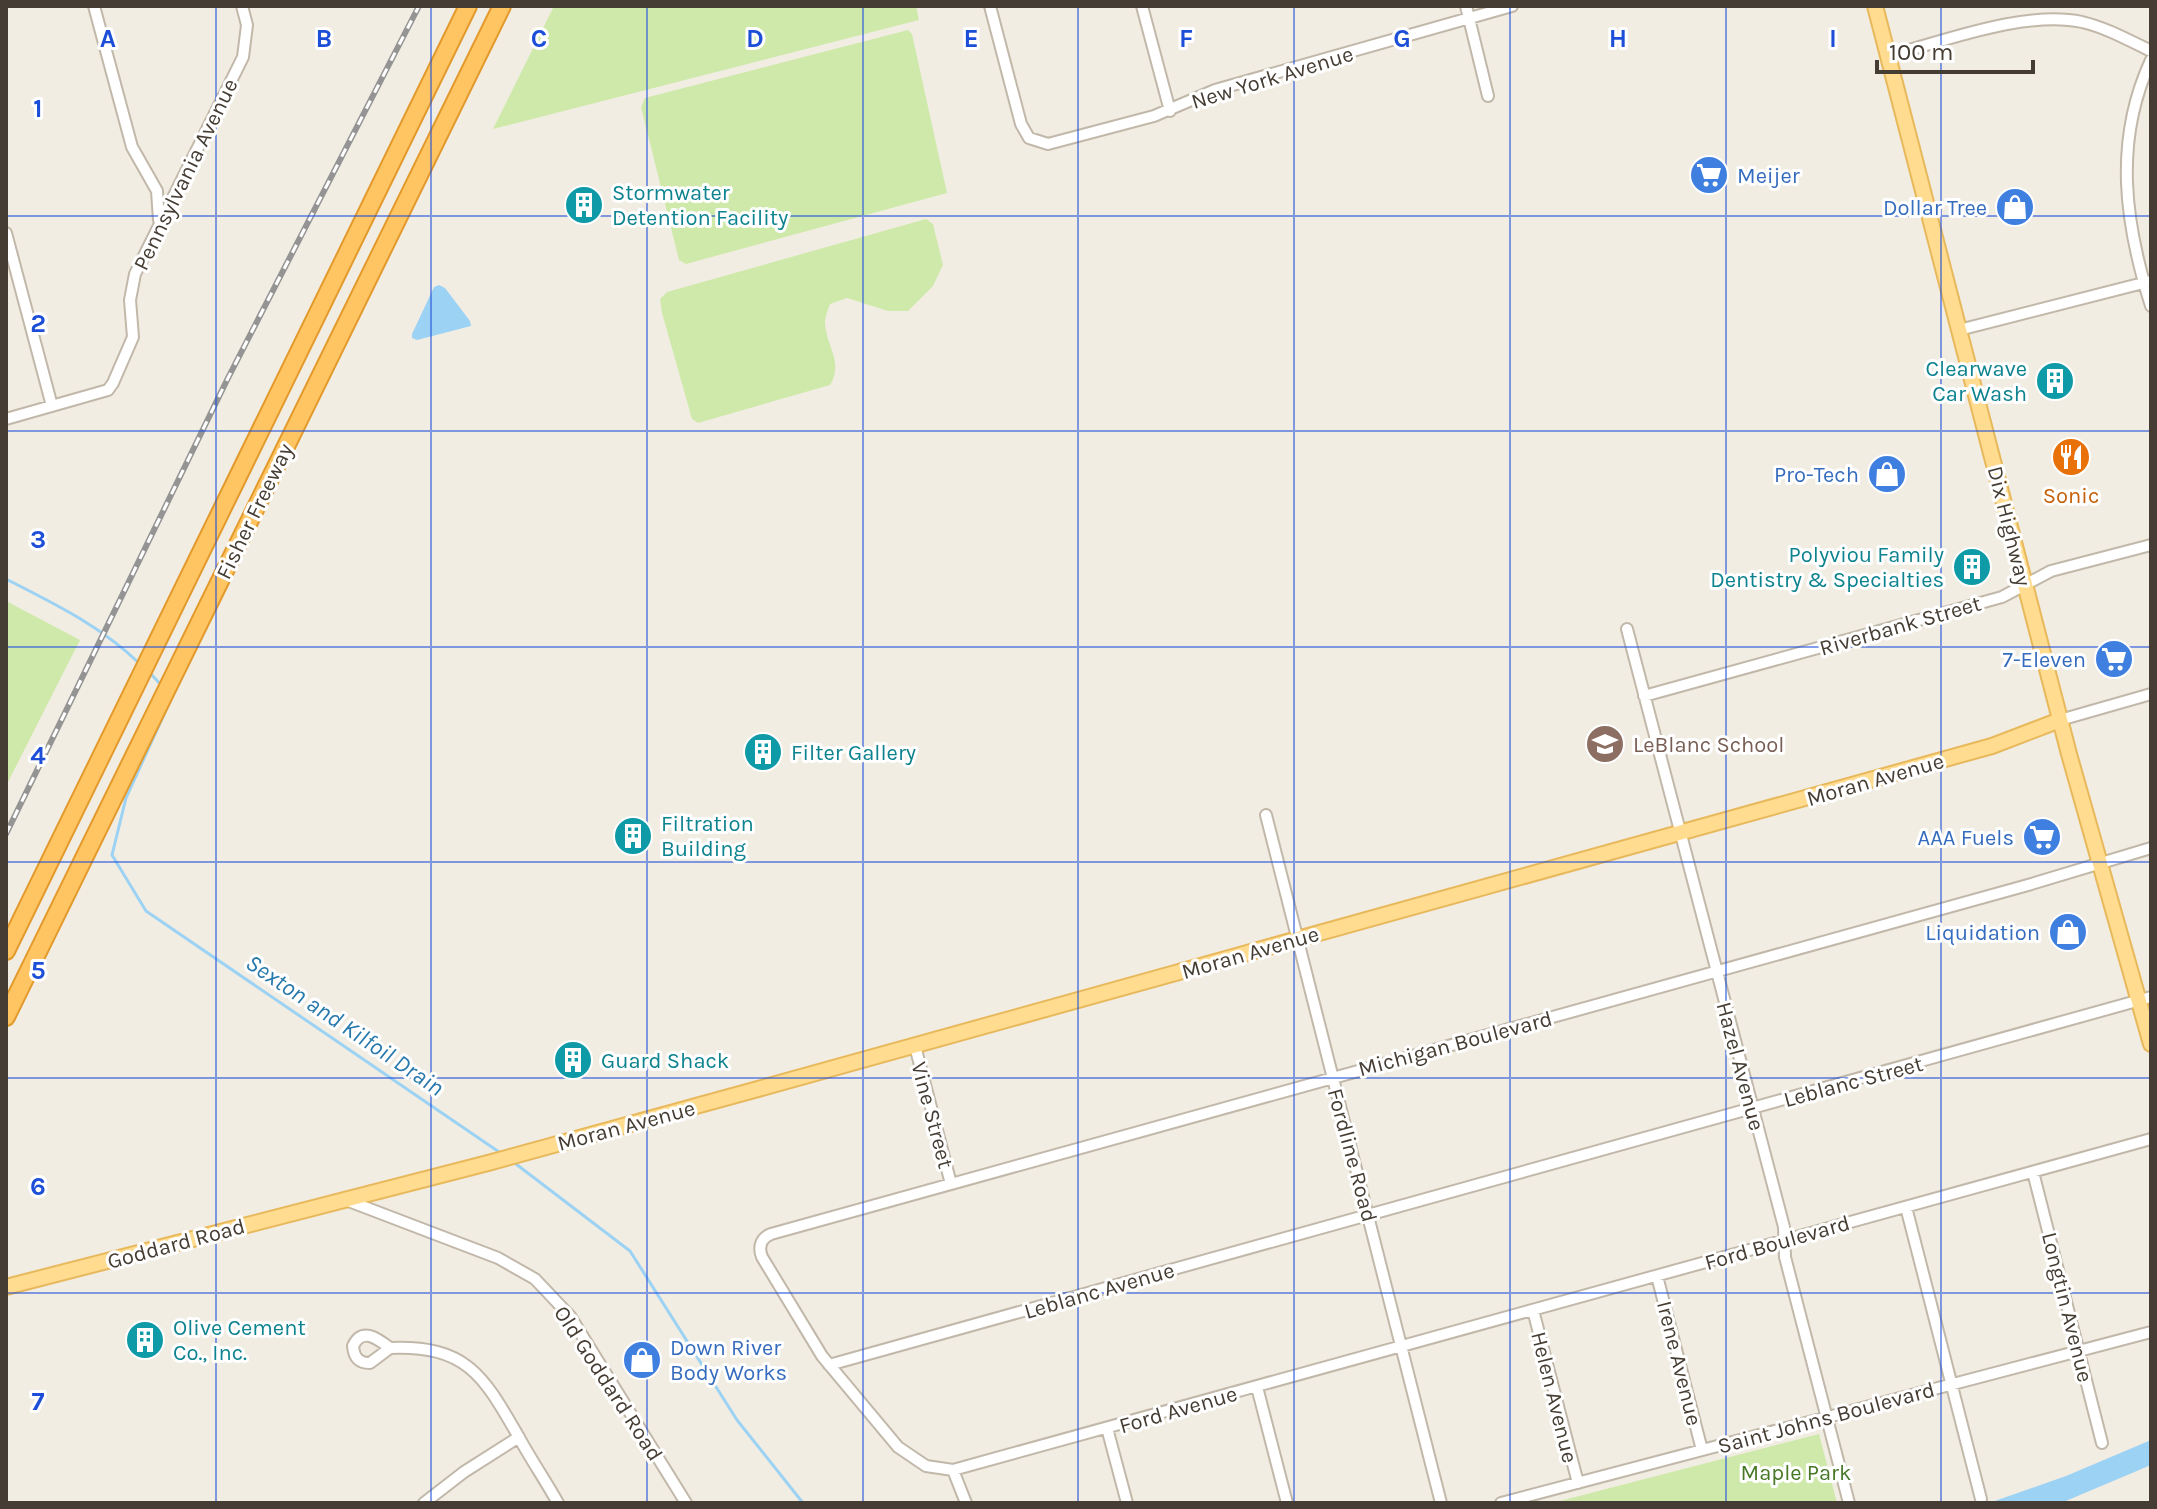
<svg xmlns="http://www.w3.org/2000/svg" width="2157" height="1509" font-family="Karla,sans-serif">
  <rect width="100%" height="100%" fill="#f2ede3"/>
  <path fill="#cfe9aa" d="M 554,6 L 916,6 L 919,20 L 493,129 Z
    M 908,30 L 912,34 L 947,193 L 686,264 L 679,260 L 641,107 L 645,98 Z
    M 926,219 L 933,224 L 943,265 L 933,286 L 908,311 L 888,311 L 847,298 L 830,304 C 828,310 825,317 825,323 C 826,346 844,362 830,385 L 698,423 L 692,419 L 662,313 L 660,299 L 667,292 Z
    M 6,601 L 80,640 L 6,786 Z
    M 1819,1434 L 1837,1503 L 1552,1503 Z"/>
  <path fill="#9cd2f3" d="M 439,285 L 445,288 L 470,321 L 471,326 L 417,340 L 412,338 L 412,334 L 434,287 Z
    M 2151,1440 L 2151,1465 L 2061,1503 L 1989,1503 L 2066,1476 Z"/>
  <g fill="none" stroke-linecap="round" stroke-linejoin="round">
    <path stroke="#9cd2f3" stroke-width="3" d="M 6,579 C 55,604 101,626 140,664
      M 149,672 L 163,687
      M 171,699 L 126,798 L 112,855 L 146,911 L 502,1154
      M 512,1161 L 630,1251 L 737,1420 L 803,1503"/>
    <g stroke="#c1b8a9" stroke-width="14">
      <path id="minor" d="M 94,6 L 132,147 L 157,191 L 159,220
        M 990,6 L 1021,124 L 1029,138 L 1048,144 L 1154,116 L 1215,90 L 1512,6
        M 1142,6 L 1170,111
        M 1466,6 L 1488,96
        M 1888,56 C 1945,41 2024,10 2082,22 C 2107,28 2128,40 2151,51
        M 2151,60 C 2113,142 2125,224 2151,306
        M 6,233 L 52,406
        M 1959,330 L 2151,281
        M 6,419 L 108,390 L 113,383 L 133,337 L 130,300 L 135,274 L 243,57 L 247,25 L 242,6
        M 1627,629 L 1784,1227 L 1785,1257 L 1849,1503
        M 1644,696 L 2002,597 L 2051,571 L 2151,545
        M 2060,720 L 2151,694
        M 1266,815 L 1441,1503
        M 2151,848 L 2028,885 L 771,1234 C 761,1238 758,1247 762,1257 L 822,1356 L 898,1447 L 926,1466 L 953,1470 L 2151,1139
        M 915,1046 L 951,1184
        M 2033,1172 L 2102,1443
        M 346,1200 L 498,1258 L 535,1279 L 570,1316 L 686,1503
        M 1906,1207 L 1981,1499
        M 1657,1276 L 1702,1450
        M 1533,1310 L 1578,1483
        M 390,1348 C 377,1338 362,1327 353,1346 C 354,1358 359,1363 370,1363 L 390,1348 C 466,1345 483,1375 517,1434 C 530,1458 545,1480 558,1503
        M 829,1365 L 2151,997
        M 1257,1387 L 1287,1503
        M 1107,1428 L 1127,1503
        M 953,1470 L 966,1503
        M 424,1503 L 464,1472 L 519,1437
        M 1501,1503 L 2151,1332"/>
    </g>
    <g stroke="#e8b95c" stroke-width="18">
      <path id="major" d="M 1875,6 L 2069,754 L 2151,1044
        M 6,1287 L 488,1163 L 758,1089 L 1992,746 L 2060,720"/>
    </g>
    <g stroke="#e39a2d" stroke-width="20">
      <path id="highway" d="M 6,951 C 162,637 312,320 468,6
        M 6,1017 L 502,6"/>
    </g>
    <use href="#minor" stroke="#fff" stroke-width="10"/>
    <use href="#major" stroke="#ffdc90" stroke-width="14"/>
    <use href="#highway" stroke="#ffc562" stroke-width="16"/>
    <g stroke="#949494" stroke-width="6">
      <path id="rail" d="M 6,834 L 227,380 L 419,6"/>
    </g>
    <use href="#rail" stroke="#fff" stroke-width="3" stroke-dasharray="9" stroke-linecap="butt"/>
  </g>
  <path fill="none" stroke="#1d4ed8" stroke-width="2" stroke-opacity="0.55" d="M 216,6 L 216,1503M 431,6 L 431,1503M 647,6 L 647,1503M 863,6 L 863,1503M 1078,6 L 1078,1503M 1294,6 L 1294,1503M 1510,6 L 1510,1503M 1726,6 L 1726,1503M 1941,6 L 1941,1503M 6,216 L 2151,216M 6,431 L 2151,431M 6,647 L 2151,647M 6,862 L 2151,862M 6,1078 L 2151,1078M 6,1293 L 2151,1293"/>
  <defs>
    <g id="supermarket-disc" transform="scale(2)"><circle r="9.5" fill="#3f7fe0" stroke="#fff"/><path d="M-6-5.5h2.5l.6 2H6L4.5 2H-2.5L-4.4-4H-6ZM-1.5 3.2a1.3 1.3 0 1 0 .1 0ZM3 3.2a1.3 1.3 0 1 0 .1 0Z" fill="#fff"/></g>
    <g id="building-disc" transform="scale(2)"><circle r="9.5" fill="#0f9aa8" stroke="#fff"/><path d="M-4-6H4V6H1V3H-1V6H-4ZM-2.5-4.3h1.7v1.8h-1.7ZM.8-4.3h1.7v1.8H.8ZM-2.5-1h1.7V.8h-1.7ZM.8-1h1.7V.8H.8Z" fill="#fff"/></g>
    <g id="shop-disc" transform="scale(2)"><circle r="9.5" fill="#3f7fe0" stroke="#fff"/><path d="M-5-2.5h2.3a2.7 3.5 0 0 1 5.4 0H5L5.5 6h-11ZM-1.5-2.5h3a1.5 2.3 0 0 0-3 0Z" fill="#fff"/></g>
    <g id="restaurant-disc" transform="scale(2)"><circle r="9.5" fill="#e8710a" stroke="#fff"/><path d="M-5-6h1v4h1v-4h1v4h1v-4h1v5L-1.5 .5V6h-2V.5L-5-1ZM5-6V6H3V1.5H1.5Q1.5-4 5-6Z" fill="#fff"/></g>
    <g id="school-disc" transform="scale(2)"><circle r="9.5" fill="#8d6e63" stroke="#fff"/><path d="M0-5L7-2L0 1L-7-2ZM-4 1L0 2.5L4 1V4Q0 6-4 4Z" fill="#fff"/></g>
  </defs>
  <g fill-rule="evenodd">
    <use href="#supermarket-disc" x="1709" y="175"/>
    <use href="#building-disc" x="584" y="205"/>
    <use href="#shop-disc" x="2015" y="207"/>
    <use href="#building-disc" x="2055" y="381"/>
    <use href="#restaurant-disc" x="2071" y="457"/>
    <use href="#shop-disc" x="1887" y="474"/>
    <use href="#building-disc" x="1972" y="567"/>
    <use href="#supermarket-disc" x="2114" y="659"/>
    <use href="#school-disc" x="1605" y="744"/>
    <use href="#building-disc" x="763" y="752"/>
    <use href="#building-disc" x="633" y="836"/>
    <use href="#supermarket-disc" x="2042" y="837"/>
    <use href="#shop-disc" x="2068" y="932"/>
    <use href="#building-disc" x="573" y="1060"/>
    <use href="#building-disc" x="145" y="1340"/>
    <use href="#shop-disc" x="642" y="1360"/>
  </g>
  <g text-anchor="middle" stroke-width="6" stroke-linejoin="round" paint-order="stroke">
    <g font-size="22" fill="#453d33" stroke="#fff">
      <text transform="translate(1272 77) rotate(-17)" y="8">New York Avenue</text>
      <text transform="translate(185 174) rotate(-64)" y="8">Pennsylvania Avenue</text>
      <text transform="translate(254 511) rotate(-64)" y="8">Fisher Freeway</text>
      <text transform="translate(2010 526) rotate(76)" y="8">Dix Highway</text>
      <text transform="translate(1900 625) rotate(-16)" y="8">Riverbank Street</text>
      <text transform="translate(1875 779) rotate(-16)" y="8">Moran Avenue</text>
      <text transform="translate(1250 952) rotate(-16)" y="8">Moran Avenue</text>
      <text transform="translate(1455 1043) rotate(-15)" y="8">Michigan Boulevard</text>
      <text transform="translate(1741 1066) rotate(75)" y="8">Hazel Avenue</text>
      <text transform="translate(1853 1081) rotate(-15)" y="8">Leblanc Street</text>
      <text transform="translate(933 1115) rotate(75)" y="8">Vine Street</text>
      <text transform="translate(626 1125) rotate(-15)" y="8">Moran Avenue</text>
      <text transform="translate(1353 1155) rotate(75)" y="8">Fordline Road</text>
      <text transform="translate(1777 1242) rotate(-16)" y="8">Ford Boulevard</text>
      <text transform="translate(176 1243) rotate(-15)" y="8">Goddard Road</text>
      <text transform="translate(1099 1290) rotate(-16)" y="8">Leblanc Avenue</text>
      <text transform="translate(2068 1307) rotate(76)" y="8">Longtin Avenue</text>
      <text transform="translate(1680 1363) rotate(76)" y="8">Irene Avenue</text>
      <text transform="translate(609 1383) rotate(57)" y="8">Old Goddard Road</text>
      <text transform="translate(1555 1397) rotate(76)" y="8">Helen Avenue</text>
      <text transform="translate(1178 1409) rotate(-16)" y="8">Ford Avenue</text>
      <text transform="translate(1826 1417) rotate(-15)" y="8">Saint Johns Boulevard</text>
    </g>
    <g font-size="22" fill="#366cbe" stroke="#fff" text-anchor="end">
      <text x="1737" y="183" text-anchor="start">Meijer</text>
      <text x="1987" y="215">Dollar Tree</text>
      <text x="1859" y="482">Pro-Tech</text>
      <text x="2086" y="667">7-Eleven</text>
      <text x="2014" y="845">AAA Fuels</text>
      <text x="2040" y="940">Liquidation</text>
      <text x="670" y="1355" text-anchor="start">Down River<tspan x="670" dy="25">Body Works</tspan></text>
    </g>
    <g font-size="22" fill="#0d838f" stroke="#fff" text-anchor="start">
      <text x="612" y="200">Stormwater<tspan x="612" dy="25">Detention Facility</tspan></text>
      <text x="2027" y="376" text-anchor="end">Clearwave<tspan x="2027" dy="25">Car Wash</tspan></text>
      <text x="1944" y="562" text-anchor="end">Polyviou Family<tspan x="1944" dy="25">Dentistry &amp; Specialties</tspan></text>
      <text x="791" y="760">Filter Gallery</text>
      <text x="661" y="831">Filtration<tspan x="661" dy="25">Building</tspan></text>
      <text x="601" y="1068">Guard Shack</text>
      <text x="173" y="1335">Olive Cement<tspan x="173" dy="25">Co., Inc.</tspan></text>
    </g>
    <g font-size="22" fill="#c56008" stroke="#fff">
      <text x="2071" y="503">Sonic</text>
    </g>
    <g font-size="22" fill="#785e54" stroke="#fff" text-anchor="start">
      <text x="1633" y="752">LeBlanc School</text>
    </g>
    <g font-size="22" fill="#477825" stroke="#fff">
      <text x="1796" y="1480">Maple Park</text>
    </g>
    <g font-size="24" font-style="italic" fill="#2879ac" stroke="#fff">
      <text transform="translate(345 1025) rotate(34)" y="8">Sexton and Kilfoil Drain</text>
    </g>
  </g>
  <g font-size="26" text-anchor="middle" font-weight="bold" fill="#1d4ed8" stroke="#fff" stroke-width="6" stroke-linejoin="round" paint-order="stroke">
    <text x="108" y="47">A</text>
    <text x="324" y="47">B</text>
    <text x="539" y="47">C</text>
    <text x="755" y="47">D</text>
    <text x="971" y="47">E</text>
    <text x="1186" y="47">F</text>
    <text x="1402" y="47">G</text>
    <text x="1618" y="47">H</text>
    <text x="1833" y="47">I</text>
    <text x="38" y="117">1</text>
    <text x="38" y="332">2</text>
    <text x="38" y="548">3</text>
    <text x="38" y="764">4</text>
    <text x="38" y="979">5</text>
    <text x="38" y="1195">6</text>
    <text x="38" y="1410">7</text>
  </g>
  <rect width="2157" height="1509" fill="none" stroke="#453d33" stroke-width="16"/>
  <path d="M1877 60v12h156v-12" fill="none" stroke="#453d33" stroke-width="4"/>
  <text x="1889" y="60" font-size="24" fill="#453d33" stroke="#ffffff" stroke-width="6" paint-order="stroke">100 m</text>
</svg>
